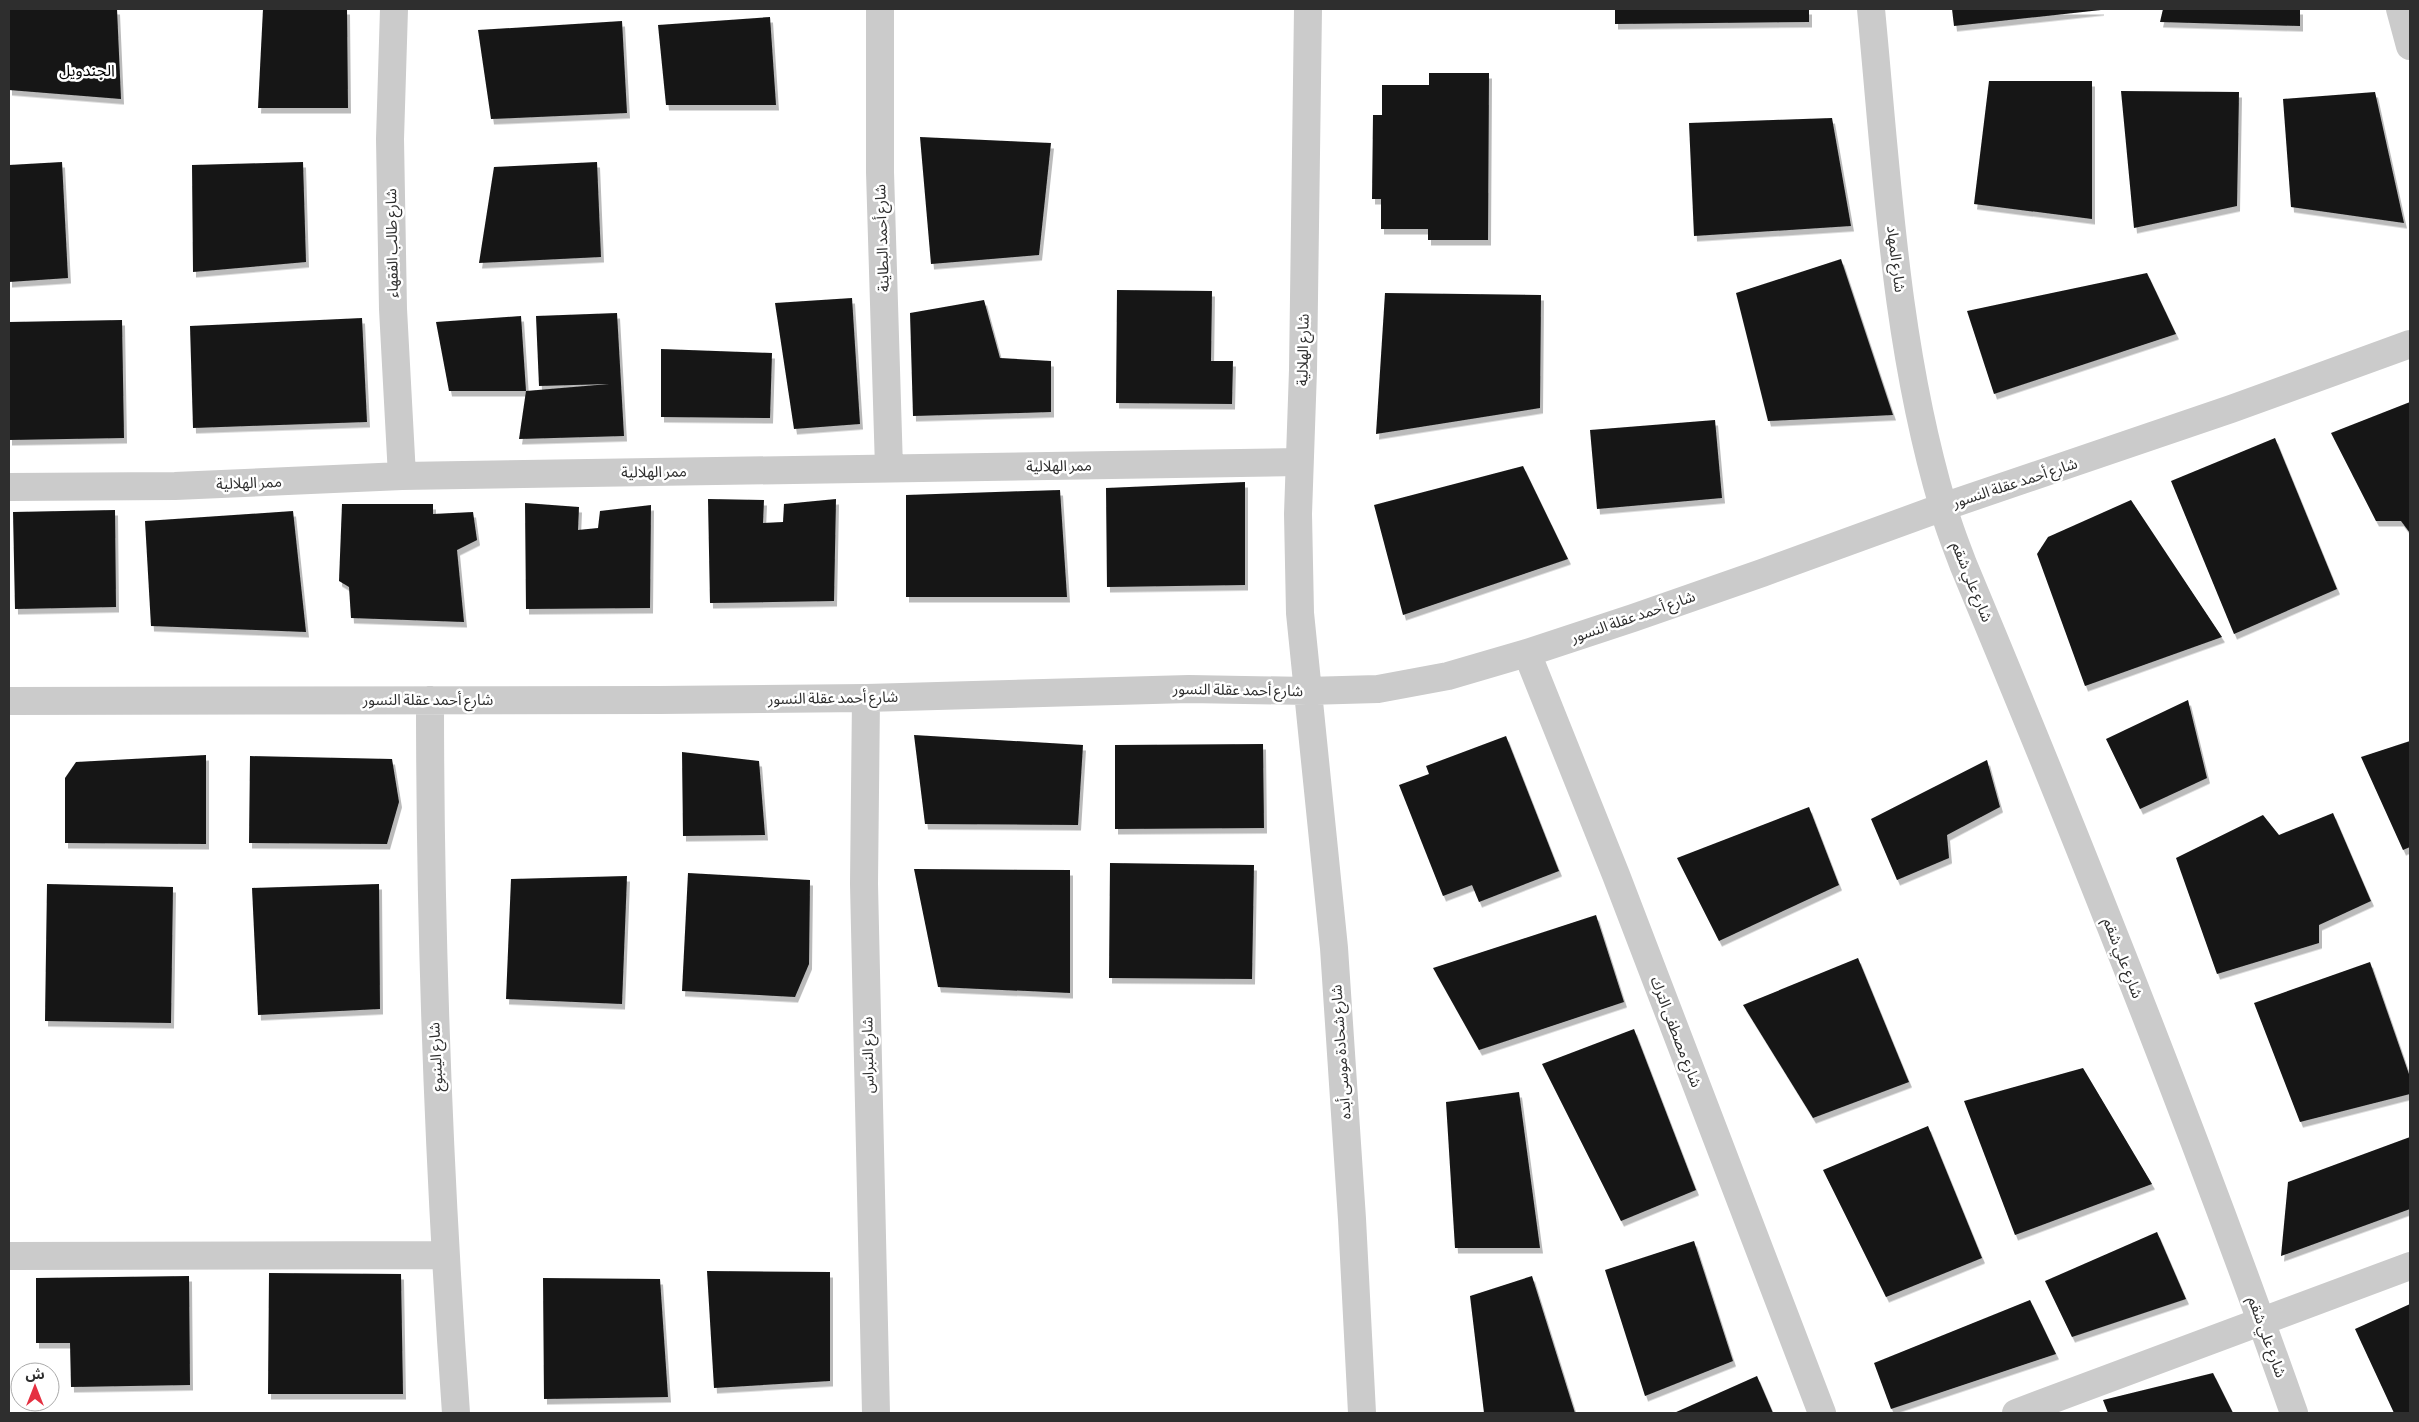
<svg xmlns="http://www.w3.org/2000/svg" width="2419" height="1422" font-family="'Alegreya Sans','Noto Sans Arabic',sans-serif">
  <defs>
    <filter id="shadow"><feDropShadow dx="3" dy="5.5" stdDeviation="0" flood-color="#0004"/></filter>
  </defs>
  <rect width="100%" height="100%" fill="#fff"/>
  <path fill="#151515" filter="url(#shadow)" d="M 9,9 L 117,9 L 121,99 L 9,90 Z
    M 263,9 L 347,9 L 348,108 L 258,108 Z
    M 1615,9 L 1809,9 L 1809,22 L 1615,24 Z
    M 1952,9 L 2101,9 L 2101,10 L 1954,26 Z
    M 2163,9 L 2300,9 L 2300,26 L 2160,22 Z
    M 770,17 L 776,105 L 666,105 L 658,25 Z
    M 622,21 L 627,113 L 491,119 L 478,30 Z
    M 1429,73 L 1489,73 L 1488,240 L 1428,240 L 1428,229 L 1381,229 L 1381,199 L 1372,199 L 1373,115 L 1382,115 L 1382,85 L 1429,85 Z
    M 1989,81 L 2092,81 L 2092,219 L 1974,204 Z
    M 2121,91 L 2239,92 L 2237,206 L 2134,228 Z
    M 2375,92 L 2404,223 L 2291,207 L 2283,99 Z
    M 1832,118 L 1851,226 L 1694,236 L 1689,123 Z
    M 920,137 L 1051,143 L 1039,255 L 931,264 Z
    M 62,162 L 68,278 L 9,282 L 9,165 Z
    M 303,162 L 306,262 L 193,272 L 192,165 Z
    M 597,162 L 601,257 L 479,263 L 494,167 Z
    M 1841,259 L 1893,415 L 1768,421 L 1736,293 Z
    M 2147,273 L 2176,334 L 1994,394 L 1967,311 Z
    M 1117,290 L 1212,291 L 1211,361 L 1233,361 L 1232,404 L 1116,403 Z
    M 1385,293 L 1541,295 L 1540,408 L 1376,434 Z
    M 852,298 L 860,424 L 794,429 L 775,303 Z
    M 984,300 L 1000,358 L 1051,361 L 1051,412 L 913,416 L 910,313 Z
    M 617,313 L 624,436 L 519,439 L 526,391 L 609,384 L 539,386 L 536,316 Z
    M 521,316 L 526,391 L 449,391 L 436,322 Z
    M 362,318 L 367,422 L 193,428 L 190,326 Z
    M 122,320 L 124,438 L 9,440 L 9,322 Z
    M 661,349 L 772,353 L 770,418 L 661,417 Z
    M 2410,402 L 2410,533 L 2401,521 L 2376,521 L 2331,433 Z
    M 1715,420 L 1722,498 L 1597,509 L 1590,430 Z
    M 2275,438 L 2337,589 L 2234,634 L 2171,481 Z
    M 1523,466 L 1568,559 L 1403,615 L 1374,505 Z
    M 1245,482 L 1245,585 L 1107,587 L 1106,488 Z
    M 1060,490 L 1067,597 L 906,597 L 906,495 Z
    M 708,499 L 764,500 L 763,523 L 783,522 L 784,504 L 836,499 L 834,601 L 710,603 Z
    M 2131,500 L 2222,637 L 2085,686 L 2037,554 L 2048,537 Z
    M 525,503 L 579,507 L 578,530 L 598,528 L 600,511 L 651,505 L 650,608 L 526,609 Z
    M 342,504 L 433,504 L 433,514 L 473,512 L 477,540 L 457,550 L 464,622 L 351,618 L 349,587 L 339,581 Z
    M 115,510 L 116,607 L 15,609 L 13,512 Z
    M 293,511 L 306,632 L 151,626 L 145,521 Z
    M 2188,700 L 2207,778 L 2140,809 L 2106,739 Z
    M 914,735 L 1083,745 L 1078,825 L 925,824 Z
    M 1506,736 L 1559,871 L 1479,902 L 1472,885 L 1443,896 L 1399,785 L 1429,774 L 1426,766 Z
    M 2410,741 L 2410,847 L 2403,850 L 2361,757 Z
    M 1263,744 L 1264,828 L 1115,829 L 1115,745 Z
    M 682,752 L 759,761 L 765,835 L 683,836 Z
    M 206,755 L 206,844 L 65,843 L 65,778 L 76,762 Z
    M 250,756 L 392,759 L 399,802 L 387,844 L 249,843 Z
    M 1987,760 L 2000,807 L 1947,835 L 1949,858 L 1897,880 L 1871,819 Z
    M 1809,807 L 1839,885 L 1719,941 L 1677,858 Z
    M 2333,813 L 2371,901 L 2319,925 L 2319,943 L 2217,974 L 2176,858 L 2263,815 L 2279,835 Z
    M 1110,863 L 1254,865 L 1252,979 L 1109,978 Z
    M 914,869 L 1070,870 L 1070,993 L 938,987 Z
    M 688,873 L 810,880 L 809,964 L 795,997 L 682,991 Z
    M 627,876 L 622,1004 L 506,999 L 511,879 Z
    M 47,884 L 173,887 L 171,1023 L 45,1021 Z
    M 379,884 L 380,1009 L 258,1015 L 252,888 Z
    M 1596,915 L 1624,1002 L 1479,1050 L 1433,968 Z
    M 1858,958 L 1909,1082 L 1813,1118 L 1743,1005 Z
    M 2370,962 L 2410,1077 L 2410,1094 L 2300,1122 L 2254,1003 Z
    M 1634,1029 L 1696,1190 L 1621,1221 L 1542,1064 Z
    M 2083,1068 L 2152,1184 L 2015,1235 L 1964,1101 Z
    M 1519,1092 L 1540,1248 L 1455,1248 L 1446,1102 Z
    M 1928,1126 L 1982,1258 L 1886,1297 L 1823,1170 Z
    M 2410,1137 L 2410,1209 L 2281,1256 L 2288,1182 Z
    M 2157,1232 L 2186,1299 L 2072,1337 L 2045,1281 Z
    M 1694,1241 L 1733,1361 L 1645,1396 L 1605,1270 Z
    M 707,1271 L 830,1272 L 830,1381 L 714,1388 Z
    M 269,1273 L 401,1274 L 403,1394 L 268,1394 Z
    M 189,1276 L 190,1385 L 71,1387 L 70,1343 L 36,1343 L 36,1278 Z
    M 1532,1276 L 1575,1413 L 1484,1413 L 1470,1296 Z
    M 543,1278 L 660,1279 L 668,1397 L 544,1399 Z
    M 2030,1300 L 2056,1354 L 1891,1409 L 1874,1363 Z
    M 2410,1304 L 2410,1413 L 2394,1413 L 2355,1329 Z
    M 2213,1373 L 2233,1413 L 2108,1413 L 2103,1400 Z
    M 1757,1376 L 1773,1413 L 1674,1413 Z"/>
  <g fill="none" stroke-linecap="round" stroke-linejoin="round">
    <path stroke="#cbcbcb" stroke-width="28" d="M 394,9 L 390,139 L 393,309 L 402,476
      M 880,9 L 880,172 L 889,468
      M 1308,9 L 1303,370 L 1298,514 L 1300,613 L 1334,948 L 1352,1219 L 1362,1413
      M 1871,9 C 1887,175 1895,345 1943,506 C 1948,526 1956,545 1963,564 C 2080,844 2193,1127 2294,1413
      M 2400,9 L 2410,46
      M 9,487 L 175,486 L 402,476 L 1299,462
      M 1527,653 L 1616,875 L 1822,1413
      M 866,698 L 864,884 L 876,1413
      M 430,700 C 430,938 439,1176 456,1413
      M 9,701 L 660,700 L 866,698 L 1189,689 L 1307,691 L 1378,689 L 1448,676 L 1527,653 L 1633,618 L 1762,573 L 1943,507 L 2231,409 L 2410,344
      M 9,1256 L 445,1255
      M 2016,1413 L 2410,1266"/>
  </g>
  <g text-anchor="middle" stroke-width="5" stroke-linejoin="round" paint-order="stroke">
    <g font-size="15" fill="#2e2e2e" stroke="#fff">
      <text transform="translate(882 238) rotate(-92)" y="5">شارع أحمد البطاينة</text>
      <text transform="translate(392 243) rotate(-91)" y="5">شارع طالب الفقهاء</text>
      <text transform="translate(1896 259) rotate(83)" y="5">شارع المهاد</text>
      <text transform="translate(1303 350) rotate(-89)" y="5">شارع الهلالية</text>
      <text transform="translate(1059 466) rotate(-1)" y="5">ممر الهلالية</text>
      <text transform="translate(654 472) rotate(-1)" y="5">ممر الهلالية</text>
      <text transform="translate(249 483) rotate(-2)" y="5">ممر الهلالية</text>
      <text transform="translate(2015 483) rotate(-18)" y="5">شارع أحمد عقلة النسور</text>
      <text transform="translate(1972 582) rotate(68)" y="5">شارع علي شقم</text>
      <text transform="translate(1633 617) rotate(-19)" y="5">شارع أحمد عقلة النسور</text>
      <text transform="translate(1238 690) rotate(1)" y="5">شارع أحمد عقلة النسور</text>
      <text transform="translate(833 698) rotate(-1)" y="5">شارع أحمد عقلة النسور</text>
      <text x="428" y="705">شارع أحمد عقلة النسور</text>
      <text transform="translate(2123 958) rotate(69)" y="5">شارع علي شقم</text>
      <text transform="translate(1676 1032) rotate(69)" y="5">شارع مصطفى الترك</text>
      <text transform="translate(1341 1052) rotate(-94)" y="5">شارع شحادة موسى أبده</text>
      <text transform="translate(868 1055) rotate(-91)" y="5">شارع النبراس</text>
      <text transform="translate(436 1057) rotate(-93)" y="5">شارع الينبوع</text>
      <text transform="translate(2267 1337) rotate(70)" y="5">شارع علي شقم</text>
    </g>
    <g font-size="16" fill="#000" stroke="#fff">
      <text x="87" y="76">الجندويل</text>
    </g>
  </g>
  <rect width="2419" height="1422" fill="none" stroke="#2e2e2e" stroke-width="20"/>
  <g transform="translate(35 1387)"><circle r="24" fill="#ffffff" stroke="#ababab"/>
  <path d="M0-4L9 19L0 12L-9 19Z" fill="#e53041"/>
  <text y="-8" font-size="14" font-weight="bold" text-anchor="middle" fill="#2e2e2e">ش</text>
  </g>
</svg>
